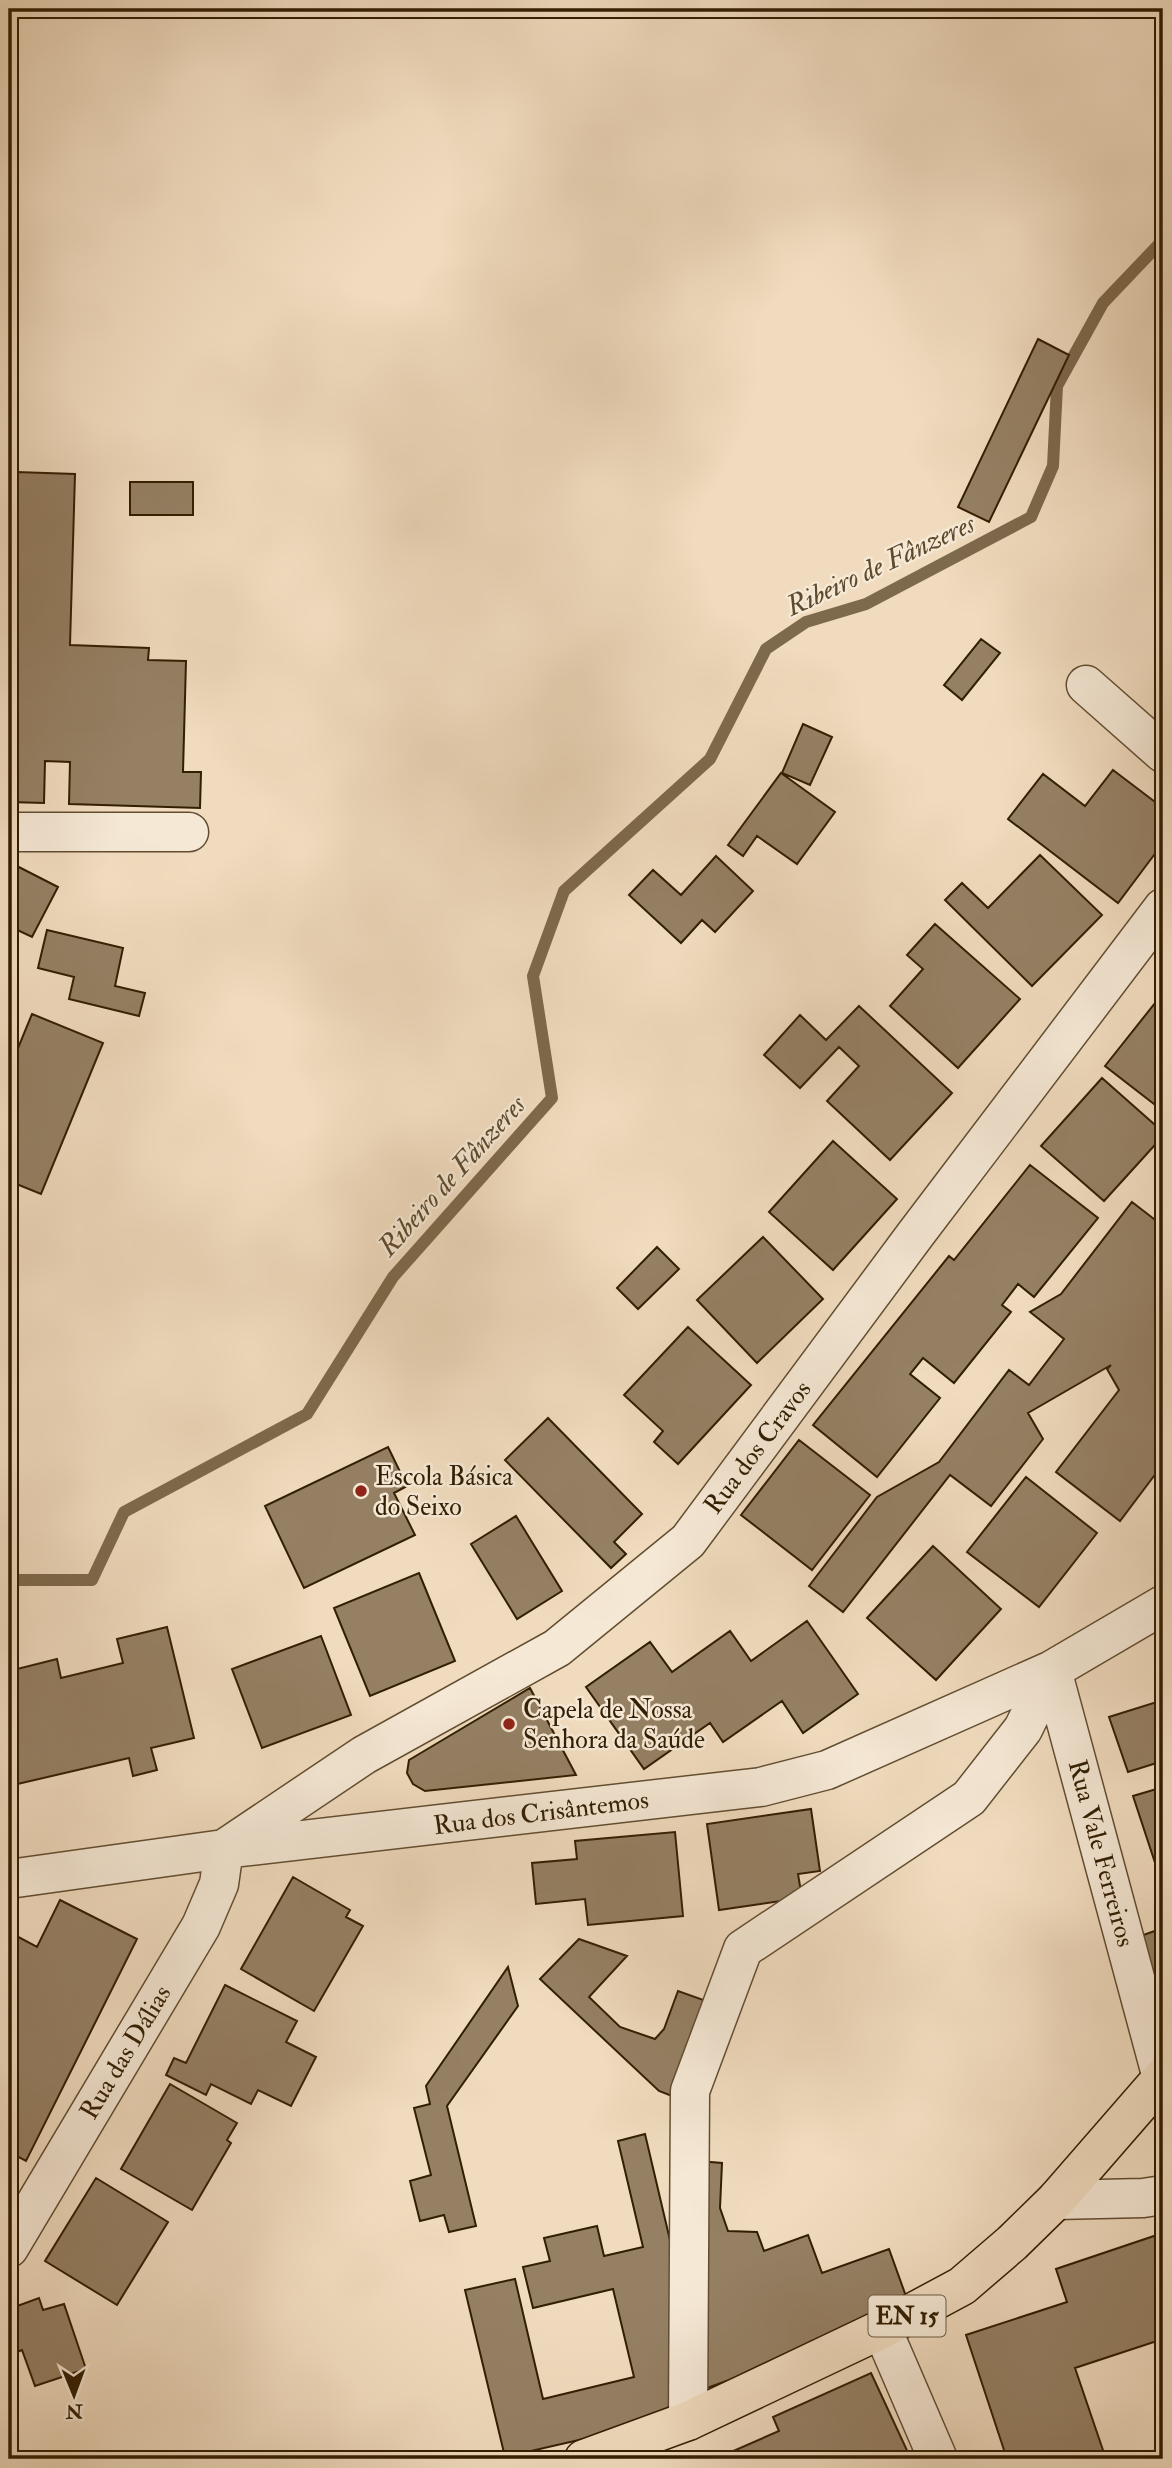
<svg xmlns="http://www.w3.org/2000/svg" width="1172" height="2468" font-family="'IM FELL Double Pica',serif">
  <rect width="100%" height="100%" fill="#f0dbbe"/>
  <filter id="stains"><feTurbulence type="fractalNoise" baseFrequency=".00286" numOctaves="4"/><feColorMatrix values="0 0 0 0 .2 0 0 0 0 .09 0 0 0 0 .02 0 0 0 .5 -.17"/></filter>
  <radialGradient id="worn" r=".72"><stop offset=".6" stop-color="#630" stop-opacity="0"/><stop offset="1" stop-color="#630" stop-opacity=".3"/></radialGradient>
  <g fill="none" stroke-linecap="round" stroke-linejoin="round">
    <path stroke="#7d694c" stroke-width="12" d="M 9,1580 L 92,1580 L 124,1512 L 307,1414 L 393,1277 L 552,1098 L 533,976 L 564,891 L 710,759 L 766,649 L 806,622 L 866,604 L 1031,517 L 1053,466 L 1057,386 L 1103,303 L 1163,240"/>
  </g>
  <path fill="#958064" stroke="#321e02" stroke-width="2" d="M 1038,339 L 1069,355 L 989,522 L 958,507 Z
    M 16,472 L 75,474 L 70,645 L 149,648 L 148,660 L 186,661 L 183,772 L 201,772 L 200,808 L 69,804 L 70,762 L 45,761 L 44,803 L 9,802 Z
    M 130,482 L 193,482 L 193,515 L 130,515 Z
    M 981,639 L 1000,653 L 962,700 L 944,685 Z
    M 803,724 L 832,737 L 810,785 L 782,773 Z
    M 1113,770 L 1163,808 L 1163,843 L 1118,903 L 1008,819 L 1043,774 L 1085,806 Z
    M 781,773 L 835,812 L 797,864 L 757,836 L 743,856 L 728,845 Z
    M 1040,855 L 1102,915 L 1032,986 L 945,900 L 962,883 L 988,908 Z
    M 716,856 L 753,891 L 715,932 L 702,920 L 681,943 L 629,895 L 653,870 L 681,895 Z
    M 9,862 L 58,887 L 32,937 L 9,926 Z
    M 935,924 L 1020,999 L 958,1068 L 890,1006 L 923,969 L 907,955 Z
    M 47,930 L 123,948 L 115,986 L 145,993 L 139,1016 L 69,999 L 74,977 L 38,968 Z
    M 1163,993 L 1163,1111 L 1105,1066 Z
    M 859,1006 L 952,1093 L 890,1160 L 827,1101 L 859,1066 L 839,1047 L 800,1088 L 764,1055 L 800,1015 L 826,1040 Z
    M 32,1014 L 103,1043 L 41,1194 L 9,1181 L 9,1090 L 14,1077 L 9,1075 L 9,1070 Z
    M 1102,1078 L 1163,1132 L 1163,1136 L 1104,1201 L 1041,1146 Z
    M 833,1141 L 897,1199 L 833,1270 L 769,1212 Z
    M 1030,1165 L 1098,1218 L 1034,1297 L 1018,1284 L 1002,1305 L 1011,1312 L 954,1383 L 923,1358 L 910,1374 L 940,1398 L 877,1477 L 813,1425 L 949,1256 L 954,1260 Z
    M 1132,1202 L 1163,1226 L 1163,1436 L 1161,1439 L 1163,1440 L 1163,1464 L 1120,1521 L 1056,1472 L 1119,1390 L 1107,1369 L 1111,1365 L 1028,1413 L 1043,1439 L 991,1506 L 950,1475 L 843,1612 L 809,1586 L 877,1497 L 939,1462 L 1009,1370 L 1029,1385 L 1064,1339 L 1030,1312 L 1061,1294 Z
    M 763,1237 L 823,1299 L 757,1363 L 697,1300 Z
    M 657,1247 L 679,1269 L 638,1309 L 617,1288 Z
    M 688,1327 L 751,1385 L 678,1464 L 654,1442 L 663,1431 L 624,1395 Z
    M 548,1418 L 642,1514 L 614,1542 L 626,1554 L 611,1568 L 505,1460 Z
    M 799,1440 L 870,1495 L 812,1570 L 741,1515 Z
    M 388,1447 L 407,1486 L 394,1493 L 415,1535 L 304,1588 L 265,1506 Z
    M 1026,1477 L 1097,1533 L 1039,1607 L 967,1552 Z
    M 516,1516 L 562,1591 L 517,1619 L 471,1544 Z
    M 933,1546 L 1001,1609 L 936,1680 L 867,1618 Z
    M 419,1573 L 455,1661 L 370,1696 L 334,1608 Z
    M 807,1621 L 858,1694 L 803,1733 L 782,1701 L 723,1742 L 710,1723 L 644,1769 L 586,1687 L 650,1642 L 672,1672 L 730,1631 L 751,1661 Z
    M 167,1627 L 194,1738 L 151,1748 L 157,1770 L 133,1776 L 129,1758 L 9,1786 L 9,1671 L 57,1659 L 61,1678 L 123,1663 L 117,1639 Z
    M 321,1636 L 351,1715 L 262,1748 L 232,1669 Z
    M 530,1688 L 576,1775 L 425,1791 L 413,1784 L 407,1773 L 409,1760 Z
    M 1163,1700 L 1163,1761 L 1128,1772 L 1109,1717 Z
    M 1163,1787 L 1163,1887 L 1133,1796 Z
    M 811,1809 L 820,1871 L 798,1874 L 802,1898 L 719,1910 L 707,1824 Z
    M 675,1832 L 683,1916 L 588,1925 L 585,1899 L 536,1904 L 532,1863 L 577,1859 L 575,1841 Z
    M 293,1877 L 350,1910 L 346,1917 L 363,1926 L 314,2011 L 241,1969 Z
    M 60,1900 L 137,1939 L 26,2161 L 9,2152 L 9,1932 L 37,1947 Z
    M 1163,1928 L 1163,2022 L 1132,1939 Z
    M 579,1939 L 627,1956 L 589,1997 L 620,2027 L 655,2039 L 664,2029 L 678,1991 L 712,2003 L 677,2098 L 659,2091 L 540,1979 Z
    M 508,1967 L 518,2006 L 447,2106 L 476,2226 L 449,2232 L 444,2215 L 420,2221 L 410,2181 L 431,2175 L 414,2108 L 430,2104 L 426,2086 Z
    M 225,1985 L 297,2021 L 286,2042 L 316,2057 L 291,2106 L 258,2090 L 251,2104 L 211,2084 L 206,2095 L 166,2075 L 174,2058 L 186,2063 Z
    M 170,2084 L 237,2123 L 227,2140 L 231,2143 L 192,2210 L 121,2169 Z
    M 645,2134 L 710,2410 L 505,2457 L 465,2290 L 515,2279 L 543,2399 L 634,2377 L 613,2289 L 533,2308 L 523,2267 L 550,2261 L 544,2238 L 597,2226 L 604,2256 L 643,2247 L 618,2141 Z
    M 698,2161 L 722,2163 L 720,2208 L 728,2231 L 757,2232 L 764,2251 L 808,2235 L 822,2273 L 889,2249 L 912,2313 L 699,2391 Z
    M 96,2178 L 168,2222 L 117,2305 L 45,2261 Z
    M 1163,2233 L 1163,2339 L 1075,2368 L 1106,2459 L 1007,2459 L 966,2335 L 1067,2302 L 1056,2269 Z
    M 39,2298 L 43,2310 L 64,2304 L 86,2369 L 35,2386 L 22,2350 L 9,2355 L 9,2309 Z
    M 871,2373 L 911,2459 L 715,2459 L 779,2431 L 773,2417 Z"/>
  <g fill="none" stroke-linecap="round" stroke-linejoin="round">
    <g stroke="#624d31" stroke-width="41">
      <path id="street" d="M 1086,685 L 1163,753
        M 9,832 L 189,832
        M 1052,1670 L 1162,2078
        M 9,1879 L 224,1849 L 761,1787 L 827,1770 L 1052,1670 L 1163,1605
        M 1056,2200 L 1143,2198 L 1163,2195
        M 9,2248 L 201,1926 L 219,1884 L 224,1849 L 364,1755 L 557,1648 L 688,1541 L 915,1235 L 1163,908
        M 882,2329 L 938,2459
        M 688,2421 L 690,2091 L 743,1949 L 969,1798 L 1023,1729 L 1052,1670"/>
    </g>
    <g stroke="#321e02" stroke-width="41">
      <path id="primary" d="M 584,2459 L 688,2421 L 882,2329 L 962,2286 L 1012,2243 L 1056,2200 L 1163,2077"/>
    </g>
    <use href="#street" stroke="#f5e8d5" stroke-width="38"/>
    <use href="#primary" stroke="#f0dbbe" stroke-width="38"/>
  </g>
  <g fill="#8f2418" stroke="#f5e8d5" stroke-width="2.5">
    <circle cx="361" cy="1491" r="7"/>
    <circle cx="509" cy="1724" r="7"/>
  </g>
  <g text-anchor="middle" stroke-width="5" stroke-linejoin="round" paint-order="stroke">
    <rect fill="#f5e8d5" stroke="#6c5b41" stroke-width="2" x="868.5" y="2295.5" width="77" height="41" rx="5"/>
    <g font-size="24" font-weight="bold" fill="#321e02">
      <text x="907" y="2324">EN 15</text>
    </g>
    <g font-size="26" fill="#321e02" stroke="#f5e8d5">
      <text transform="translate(757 1447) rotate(-53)" y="9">Rua dos Cravos</text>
      <text transform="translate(541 1812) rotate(-7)" y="9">Rua dos Crisântemos</text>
      <text transform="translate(1102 1853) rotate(75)" y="9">Rua Vale Ferreiros</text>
      <text transform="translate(125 2052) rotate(-59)" y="9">Rua das Dálias</text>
    </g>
    <g font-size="26" fill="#321e02" stroke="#f5e8d5" text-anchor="start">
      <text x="375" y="1485">Escola Básica<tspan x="375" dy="30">do Seixo</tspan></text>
      <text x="523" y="1718">Capela de Nossa<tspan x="523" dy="30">Senhora da Saúde</tspan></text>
    </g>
    <g font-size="28" font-style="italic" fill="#5e4a2d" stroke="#f5e8d5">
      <text transform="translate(880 564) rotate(-25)" y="10">Ribeiro de Fânzeres</text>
      <text transform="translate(451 1175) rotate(-48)" y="10">Ribeiro de Fânzeres</text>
    </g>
  </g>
  <rect width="1172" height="2468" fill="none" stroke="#f0dbbe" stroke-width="35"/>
  <rect x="10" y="10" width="1151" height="2447" fill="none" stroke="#321e02" stroke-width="3.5"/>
  <rect x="18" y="18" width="1137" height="2433" fill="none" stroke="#321e02" stroke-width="2"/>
  <g transform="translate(74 2395) rotate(179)" stroke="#f5e8d5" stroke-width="5" paint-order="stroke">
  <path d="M0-5L12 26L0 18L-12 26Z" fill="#321e02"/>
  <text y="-10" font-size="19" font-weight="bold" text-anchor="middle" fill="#321e02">N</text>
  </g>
  <rect width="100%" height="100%" filter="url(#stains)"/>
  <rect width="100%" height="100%" fill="url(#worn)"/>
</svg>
